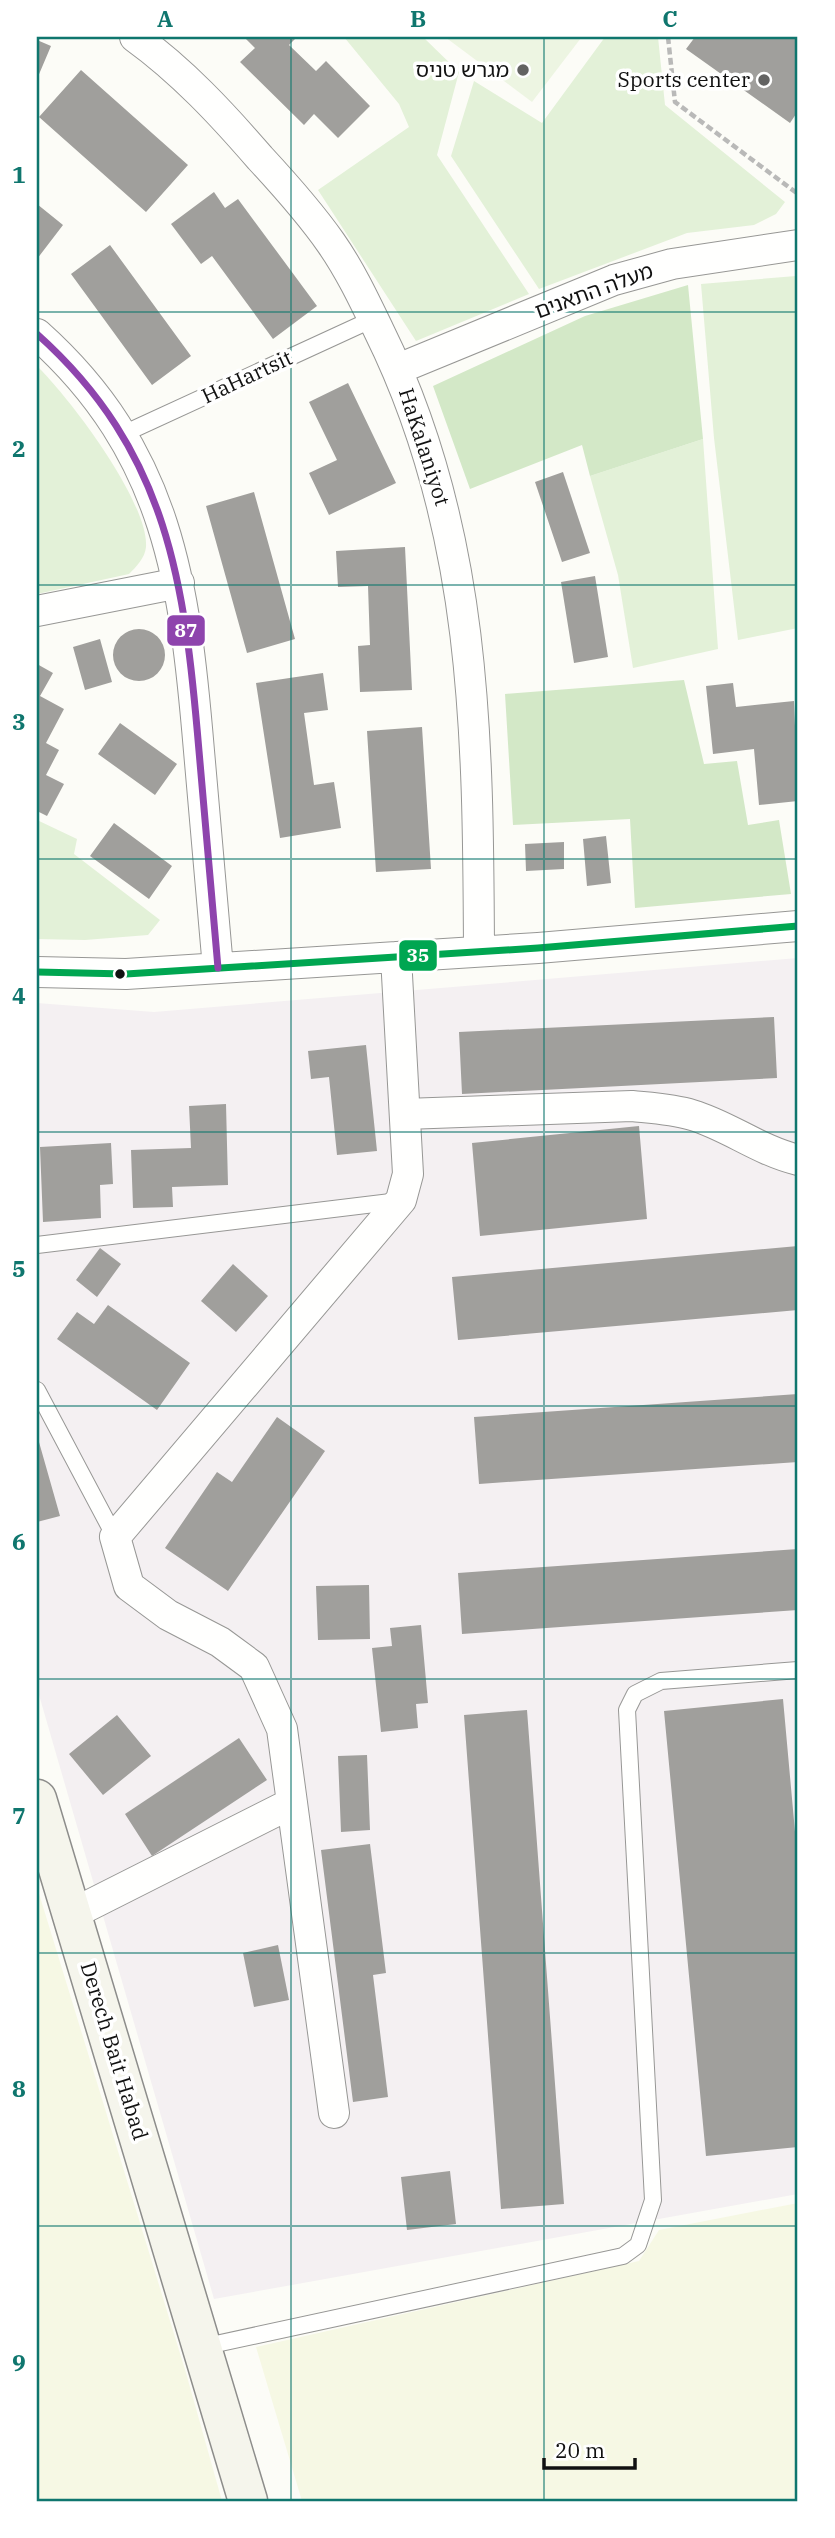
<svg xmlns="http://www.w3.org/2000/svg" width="835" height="2538" font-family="'IBM Plex Serif','Noto Sans Hebrew',serif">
  <rect width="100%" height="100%" fill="#fcfcf7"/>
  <path fill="#f4f0f2" d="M 798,958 L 798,2194 L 214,2299 L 37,1688 L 37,1003 L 154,1012 Z"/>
  <path fill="#f6f8e4" d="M 37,1887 L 186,2373 L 222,2501 L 37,2501 Z
    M 798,2203 L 798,2501 L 302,2501 L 256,2347 L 639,2261 L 659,2230 Z"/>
  <path fill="#e3f1d8" d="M 344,37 L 423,37 L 459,72 L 437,155 L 529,294 L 416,341 L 318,190 L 409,127 L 399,104 Z
    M 605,37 L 658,37 L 665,105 L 785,202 L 776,214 L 754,225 L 687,233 L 539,289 L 451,156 L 474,81 L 542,123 Z
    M 796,276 L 798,628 L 738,640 L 714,438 L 701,284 Z
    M 37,366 C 69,397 149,502 146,547 C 145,558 136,567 129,574 L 37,594 Z
    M 703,439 L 718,649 L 633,668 L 618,575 L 590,476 Z
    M 37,820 L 77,839 L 74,854 L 160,920 L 148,935 L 85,940 L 37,939 Z"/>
  <path fill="#d3e8c7" d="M 688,285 L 703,439 L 590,476 L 582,445 L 470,489 L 433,386 L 585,316 Z
    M 684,680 L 704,764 L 737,761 L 748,825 L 779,820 L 791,894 L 635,908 L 630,819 L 513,825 L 505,694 Z"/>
  <path fill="#edf5e2" d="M 445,37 L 579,37 L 581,38 L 532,102 Z"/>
  <path fill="#a09f9c" d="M 244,37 L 297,37 L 289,45 L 316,71 L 326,61 L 370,106 L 338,138 L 314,114 L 304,125 L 240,62 L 255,48 Z
    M 695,37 L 798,37 L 798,111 L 790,123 L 686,49 Z
    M 37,40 L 51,46 L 37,79 Z
    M 81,70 L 188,165 L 146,212 L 39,117 Z
    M 214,192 L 225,208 L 238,199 L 317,306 L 273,339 L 212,256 L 201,264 L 171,224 Z
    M 37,204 L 63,225 L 37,259 Z
    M 110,245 L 191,356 L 152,385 L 71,274 Z
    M 348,383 L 396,483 L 329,515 L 309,473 L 337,460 L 309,402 Z
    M 563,472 L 590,553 L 562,562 L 535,482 Z
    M 254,492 L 295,639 L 247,653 L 206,506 Z
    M 405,547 L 412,690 L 360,692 L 358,646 L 370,645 L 368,586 L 338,587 L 336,551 Z
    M 595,576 L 608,657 L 574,663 L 561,582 Z
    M113 655a26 26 0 1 1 52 0a26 26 0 1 1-52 0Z
    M 100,639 L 112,682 L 85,690 L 73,647 Z
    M 37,664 L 53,673 L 40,696 L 64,709 L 46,743 L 59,750 L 46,775 L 64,784 L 47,816 L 37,811 Z
    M 323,673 L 328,710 L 304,713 L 314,785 L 334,782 L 341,828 L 280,838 L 256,683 Z
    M 733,683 L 736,707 L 794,701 L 798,801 L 759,805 L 754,749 L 713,754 L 706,686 Z
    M 120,723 L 177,764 L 155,795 L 98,754 Z
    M 422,727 L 431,869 L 376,872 L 367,731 Z
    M 114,823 L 172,866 L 149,899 L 90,856 Z
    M 606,836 L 611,883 L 587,886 L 583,839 Z
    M 564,842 L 564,869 L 526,871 L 525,844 Z
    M 774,1017 L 777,1078 L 462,1094 L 459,1032 Z
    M 366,1045 L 377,1151 L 337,1155 L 329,1077 L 311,1079 L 308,1051 Z
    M 226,1104 L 228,1185 L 172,1187 L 173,1207 L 133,1208 L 131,1150 L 191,1148 L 189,1106 Z
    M 639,1126 L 647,1219 L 480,1236 L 472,1143 Z
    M 111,1143 L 113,1184 L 100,1185 L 101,1218 L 43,1222 L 40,1147 Z
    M 798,1246 L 798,1310 L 458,1340 L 452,1277 Z
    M 100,1248 L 121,1264 L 97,1297 L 76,1280 Z
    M 233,1264 L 268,1296 L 236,1332 L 201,1301 Z
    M 108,1305 L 190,1363 L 157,1410 L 57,1339 L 77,1312 L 94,1324 Z
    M 798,1394 L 798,1462 L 479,1484 L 474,1417 Z
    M 277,1417 L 325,1451 L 228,1591 L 165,1548 L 217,1472 L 232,1482 Z
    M 37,1435 L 60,1516 L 37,1522 Z
    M 798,1549 L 798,1610 L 462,1634 L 458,1573 Z
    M 369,1585 L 370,1639 L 318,1640 L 316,1586 Z
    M 421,1625 L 428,1703 L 416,1704 L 418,1728 L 381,1732 L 372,1648 L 392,1646 L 390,1628 Z
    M 783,1699 L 798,1865 L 798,2147 L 706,2156 L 664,1711 Z
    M 527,1710 L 564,2204 L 501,2209 L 464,1715 Z
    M 117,1715 L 151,1756 L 103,1795 L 69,1754 Z
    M 239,1738 L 267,1780 L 152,1856 L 125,1814 Z
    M 367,1755 L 370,1830 L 341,1832 L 338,1756 Z
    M 370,1844 L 386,1973 L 373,1975 L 388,2097 L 353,2102 L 321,1850 Z
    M 278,1945 L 289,2000 L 254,2007 L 243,1953 Z
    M 450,2171 L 456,2224 L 407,2230 L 401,2177 Z"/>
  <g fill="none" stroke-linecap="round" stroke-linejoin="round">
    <g stroke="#979795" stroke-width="18">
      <path id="lane" d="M 121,435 L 373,319
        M 37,1245 L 399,1201
        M 37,1390 L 115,1537
        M 202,2347 L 623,2256 L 638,2245 L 653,2200 L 627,1710 L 635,1694 L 661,1681 L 798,1670"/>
    </g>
    <g stroke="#979795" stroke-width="32">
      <path id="street" d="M 135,37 C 182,71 222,114 260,158 C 285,185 310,213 331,243 C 350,270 365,302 379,331 C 477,529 478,736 479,951
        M 37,334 C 169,452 185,585 199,751 C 205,824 212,896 218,968
        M 398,369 L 614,280 L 672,264 L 798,245
        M 37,611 L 179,583
        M 37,972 L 126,974 L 538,948 L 798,926
        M 405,1114 L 632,1106 C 652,1108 673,1109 692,1115 C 729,1126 758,1150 798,1160
        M 72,1914 L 292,1803
        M 334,2113 L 282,1729 L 254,1667 L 220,1642 L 168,1615 L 129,1586 L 115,1537 L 401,1200 L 408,1174 L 396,957"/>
    </g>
    <g stroke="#8d8d8b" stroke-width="41">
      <path id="secondary" d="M 37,1799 L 248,2501"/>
    </g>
    <path stroke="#b9b9b8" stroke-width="4.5" stroke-dasharray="7 3.5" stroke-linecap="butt" d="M 668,37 L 675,102 L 798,194"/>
    <use href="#lane" stroke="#fffffe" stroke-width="16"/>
    <use href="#street" stroke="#fffffe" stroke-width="30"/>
    <use href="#secondary" stroke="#f5f5ec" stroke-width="38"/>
    <g stroke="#fff" stroke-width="12">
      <path id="bus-1" d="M 37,972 L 126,974 L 538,948 L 798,926"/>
    </g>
    <g stroke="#fff" stroke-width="12">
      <path id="bus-2" d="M 37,334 C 169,452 185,585 199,751 C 205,824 212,896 218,968"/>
    </g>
    <use href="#bus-1" stroke="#00a651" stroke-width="7"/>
    <use href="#bus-2" stroke="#8e44ad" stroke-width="7"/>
  </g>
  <path fill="none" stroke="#0f766e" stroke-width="2" stroke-opacity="0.55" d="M 291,37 L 291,2501M 544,37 L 544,2501M 37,312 L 798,312M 37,585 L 798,585M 37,859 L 798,859M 37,1132 L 798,1132M 37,1406 L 798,1406M 37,1679 L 798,1679M 37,1953 L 798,1953M 37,2226 L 798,2226"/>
  <g fill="#636362" stroke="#fff" stroke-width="2.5">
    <circle cx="523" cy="70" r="7"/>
    <circle cx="764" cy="80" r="7"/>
  </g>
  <circle fill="#111" stroke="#fff" stroke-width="2.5" cx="120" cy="974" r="6"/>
  <g text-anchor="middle" stroke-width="7" stroke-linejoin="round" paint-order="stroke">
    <g font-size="21" fill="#111" stroke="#fff" text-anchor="end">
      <text x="509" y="77">מגרש טניס</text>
      <text x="750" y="87">Sports center</text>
    </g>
    <g font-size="21" fill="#111" stroke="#fff">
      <text transform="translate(594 291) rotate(-20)" y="7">מעלה התאנים</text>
      <text transform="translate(247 377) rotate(-25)" y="7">HaHartsit</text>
      <text transform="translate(424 447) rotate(72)" y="7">HaKalaniyot</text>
      <text transform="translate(114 2051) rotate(73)" y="7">Derech Bait Habad</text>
    </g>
  </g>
  <g stroke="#fff" stroke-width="2.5">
    <rect x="166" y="614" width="40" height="33" rx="7" fill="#8e44ad"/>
    <rect x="398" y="939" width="40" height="33" rx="7" fill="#00a651"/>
  </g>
  <g font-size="19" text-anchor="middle" font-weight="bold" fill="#fff">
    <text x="186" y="637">87</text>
    <text x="418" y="962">35</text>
  </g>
  <rect width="835" height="2538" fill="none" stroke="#ffffff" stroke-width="77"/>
  <path d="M544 2458v10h91v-10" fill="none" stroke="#111111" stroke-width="3.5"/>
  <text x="555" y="2458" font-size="21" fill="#111111" stroke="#ffffff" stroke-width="5" paint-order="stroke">20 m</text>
  <rect x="38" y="38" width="758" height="2462" fill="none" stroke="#0f766e" stroke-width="2.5"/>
  <g font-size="23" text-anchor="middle" font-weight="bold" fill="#0f766e">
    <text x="165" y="27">A</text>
    <text x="418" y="27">B</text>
    <text x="670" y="27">C</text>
    <text x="19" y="183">1</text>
    <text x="19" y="457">2</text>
    <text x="19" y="730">3</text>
    <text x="19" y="1004">4</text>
    <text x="19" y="1277">5</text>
    <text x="19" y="1550">6</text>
    <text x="19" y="1824">7</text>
    <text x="19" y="2097">8</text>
    <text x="19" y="2371">9</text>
  </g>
</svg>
